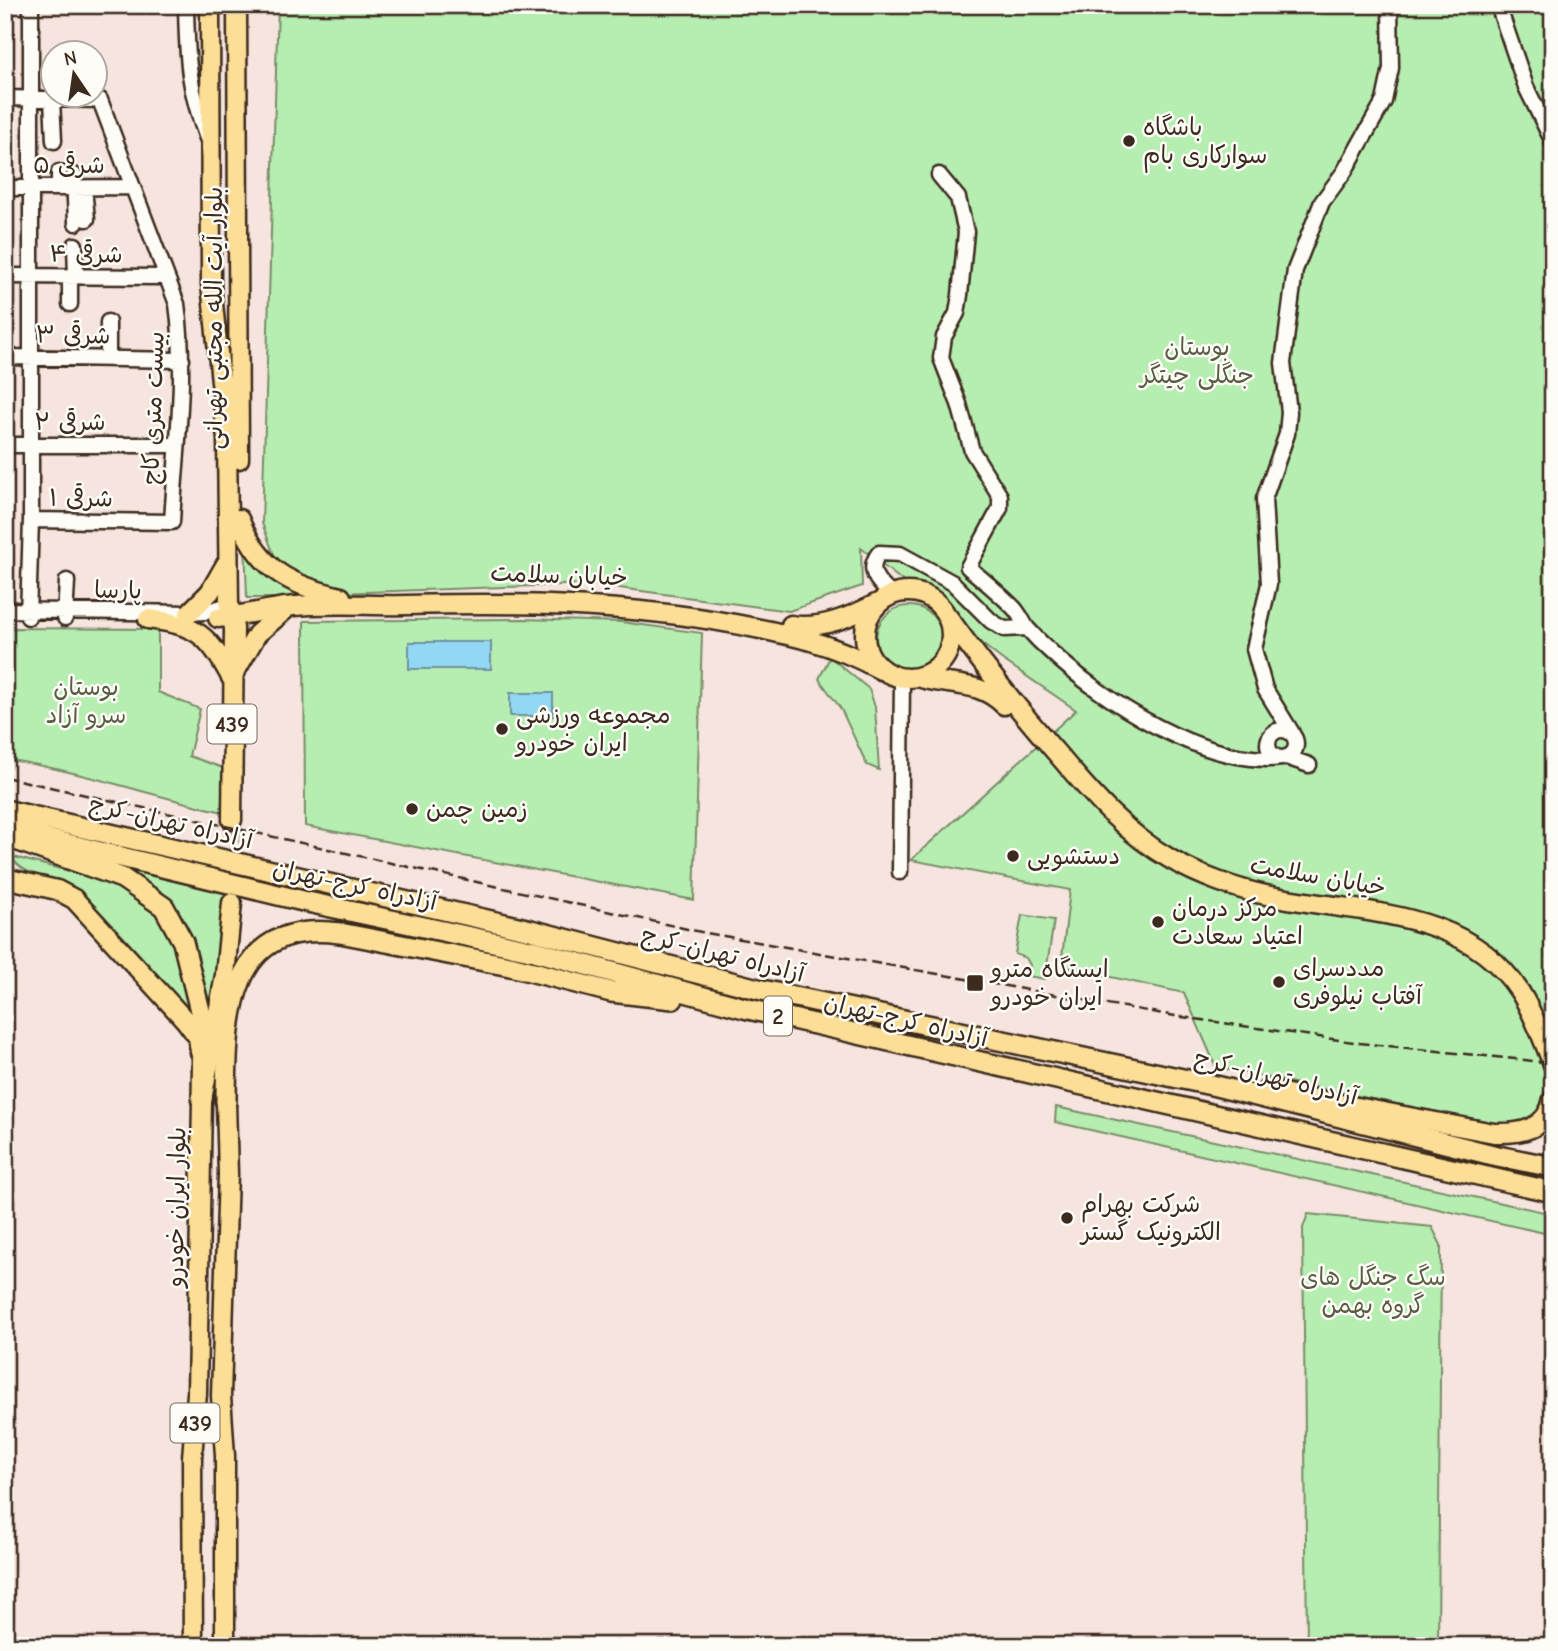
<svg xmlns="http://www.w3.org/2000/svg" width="1558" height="1651" font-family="'Comic Neue','Playpen Sans Arabic',sans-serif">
  <rect width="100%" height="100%" fill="#f6e4de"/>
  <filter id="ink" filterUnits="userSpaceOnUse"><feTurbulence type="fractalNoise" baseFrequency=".0143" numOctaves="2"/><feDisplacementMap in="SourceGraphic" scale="14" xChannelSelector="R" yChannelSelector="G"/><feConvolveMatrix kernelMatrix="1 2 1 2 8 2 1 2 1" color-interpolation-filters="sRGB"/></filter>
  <g filter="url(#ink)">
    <path fill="#b6eeb1" stroke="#788c68" stroke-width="2" d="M 278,5 L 1553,5 L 1553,1136 L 1216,1067 L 1184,993 L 1061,966 L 1070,890 L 911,860 L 1076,710 L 1000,658 L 861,548 L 862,586 L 789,611 L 590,584 L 338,593 L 299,579 L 276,560 L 262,523 Z
      M 245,541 C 257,571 277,586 308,598 L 247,598 Z
      M876 639a33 33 0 1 1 66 0a33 33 0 1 1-66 0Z
      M 523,619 L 621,622 L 702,633 L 694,900 L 305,826 L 304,621 Z
      M 5,628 L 158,629 L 158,692 L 200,709 L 189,756 L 223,768 L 223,812 C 150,795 79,771 5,759 Z
      M 830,657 L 869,689 L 875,707 L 879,770 L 867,765 L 841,709 L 819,679 Z
      M 10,856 L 127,886 L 154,904 L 173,945 L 186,998 L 199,1023 C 160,980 123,932 78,894 C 55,874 29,882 10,856 Z
      M 104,863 L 226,893 L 222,964 L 208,1021 C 200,979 199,921 161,892 C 144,880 123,872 104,863 Z
      M 1022,915 L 1054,920 L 1045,979 L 1028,976 L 1030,965 L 1026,958 L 1015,954 Z
      M 1056,1107 L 1553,1214 L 1553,1235 L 1055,1122 Z
      M 1308,1214 L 1432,1227 L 1441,1245 L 1438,1646 L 1307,1646 L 1303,1228 Z"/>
    <path fill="#92d7f3" stroke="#6f929e" stroke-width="2" d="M 409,642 L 491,642 L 491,669 L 409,669 Z
      M 510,693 L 553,693 L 553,716 L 510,716 Z"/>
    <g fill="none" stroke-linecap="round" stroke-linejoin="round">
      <path stroke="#d1bfb8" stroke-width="18" stroke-dasharray="18 9" stroke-linecap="butt" d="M 232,897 L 232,820"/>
      <g stroke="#3b2a1e" stroke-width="19">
        <path id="minor" d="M 186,5 C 187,61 188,88 208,141
          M 1498,5 L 1526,87 L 1553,142
          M 5,98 L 100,100 L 177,304 C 187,376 176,450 172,522 L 31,520
          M 52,99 L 54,141
          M 59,172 L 59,188
          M 74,175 L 76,223
          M 939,175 L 958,198 L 966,232 L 960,295 L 957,313 L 944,337 L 941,358 L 959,404 L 972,451 L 1000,496 L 1000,508 L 968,567 C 983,580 998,592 1012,606 C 1019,612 1022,621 1027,628 C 1034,636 1042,644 1050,651 C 1104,702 1206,767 1282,758
          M 5,188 L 133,187
          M 84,188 L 87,219
          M 75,245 L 76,276
          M 5,276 L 166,277
          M 70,276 L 70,304
          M 108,322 L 108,359
          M 5,357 L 182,360
          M 5,445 L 177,445
          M 891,594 C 877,582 866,570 879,553 L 900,554 L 953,583 L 991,621 L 1004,629 L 1027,628
          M 5,610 L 189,613 L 205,612 L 229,605
          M 28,617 L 31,520 L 31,5
          M 65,618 L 67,581
          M1268 744a14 14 0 1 1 28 0a14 14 0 1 1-28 0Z
          M 1292,733 L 1265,689 L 1254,649 L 1269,584 L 1264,499 L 1287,434 L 1289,412 L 1283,363 L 1295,270 L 1322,202 L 1344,172 L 1384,101 L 1391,68 L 1390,5
          M 1286,757 L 1309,765
          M 900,872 L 902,680"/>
      </g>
      <g stroke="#3b2a1e" stroke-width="23">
        <path id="major" d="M 210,5 L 211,284 L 227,440 L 229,605 L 234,628 L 232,820
          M 237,5 L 239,459
          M 239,519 C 260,570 289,585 341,597
          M865 635a43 43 0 1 1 86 0a43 43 0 1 1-86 0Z
          M 189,613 L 210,592 L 226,564
          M 948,617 C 983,666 1020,711 1060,757 C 1094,797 1126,834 1172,860 C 1200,876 1236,889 1266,895 C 1354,914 1465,906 1520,992 C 1534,1014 1543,1040 1553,1064
          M 218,618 C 241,616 263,610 286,607 C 326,602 368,606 408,605 C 518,602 626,604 735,624 C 792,635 829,642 881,670
          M 148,619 C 197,625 208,634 232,679
          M 791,625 C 822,630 852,616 880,602
          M 235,672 L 257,634 L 285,610
          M 921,678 C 953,687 979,680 1004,705
          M 5,878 L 57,890 L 74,899 L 186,1021 L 198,1037 L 200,1052
          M 1267,1090 L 1494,1133 C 1520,1134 1547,1130 1553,1099
          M 193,1646 L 192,1458 L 197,1393 L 202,1100 L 225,975 L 232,903
          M 225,1646 L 225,1456 L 221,1396 L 228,1174 L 226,1102"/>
      </g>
      <g stroke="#3b2a1e" stroke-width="24">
        <path id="highway" d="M 5,810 L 531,930 L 762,990 L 1216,1086 L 1493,1155 L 1553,1167
          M 5,829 L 303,901 L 535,951 L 744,1008 L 1553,1192
          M 13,839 L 122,878 L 164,907 L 183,942 L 203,1023 L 202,1100
          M 226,1102 C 227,1019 226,918 340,933 L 510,966 L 611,992 L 673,999"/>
      </g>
      <use href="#minor" stroke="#fdfcf7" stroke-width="14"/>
      <use href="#major" stroke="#fdde96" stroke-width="18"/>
      <use href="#highway" stroke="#fdde96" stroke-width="19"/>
      <path stroke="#3b2a1e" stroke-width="2.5" stroke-dasharray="10 5" stroke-linecap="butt" d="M 5,777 L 701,932 L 1175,1016 L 1360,1043 L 1553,1063"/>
    </g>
  </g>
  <g fill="#3b2a1e" stroke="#fdfcf7" stroke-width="2.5">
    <circle cx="1129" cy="141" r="7"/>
    <circle cx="502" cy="729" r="7"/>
    <circle cx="412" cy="809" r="7"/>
    <circle cx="1013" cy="856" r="7"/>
    <circle cx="1158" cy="922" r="7"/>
    <circle cx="1279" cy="982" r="7"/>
    <rect x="966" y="974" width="18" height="18" rx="3.5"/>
    <circle cx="1067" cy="1218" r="7"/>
  </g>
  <g text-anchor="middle" stroke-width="5" stroke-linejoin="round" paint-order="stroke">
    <g fill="#fdfcf7" stroke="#75695f" stroke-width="2">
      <rect x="207.5" y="704.5" width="49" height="39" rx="5"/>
      <rect x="764" y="996.5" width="28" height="39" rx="5"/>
      <rect x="170.5" y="1403.5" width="49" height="39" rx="5"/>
    </g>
    <g font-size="23" font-weight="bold" fill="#3b2a1e">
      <text x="232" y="732">439</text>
      <text x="778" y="1024">2</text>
      <text x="195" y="1431">439</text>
    </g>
    <g font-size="24" fill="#3b2a1e" stroke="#fdfcf7" text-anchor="start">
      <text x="1143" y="135">باشگاه<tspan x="1143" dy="28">سوارکاری بام</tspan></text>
      <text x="516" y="723">مجموعه ورزشی<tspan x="516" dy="28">ایران خودرو</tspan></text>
      <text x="426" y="817">زمین چمن</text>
      <text x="1027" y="864">دستشویی</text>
      <text x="1172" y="916">مرکز درمان<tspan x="1172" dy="28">اعتیاد سعادت</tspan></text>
      <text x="1293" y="976">مددسرای<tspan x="1293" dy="28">آفتاب نیلوفری</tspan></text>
      <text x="991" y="977">ایستگاه مترو<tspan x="991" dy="28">ایران خودرو</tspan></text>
      <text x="1081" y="1212">شرکت بهرام<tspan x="1081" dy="28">الکترونیک گستر</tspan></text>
    </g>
    <g font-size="24" fill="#3b2a1e" stroke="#fdfcf7">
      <text x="69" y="173">۵ شرقی</text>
      <text transform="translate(86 254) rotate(1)" y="8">۴ شرقی</text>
      <text transform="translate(214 318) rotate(-90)" y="8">بلوار آیت الله مجتبی تهرانی</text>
      <text transform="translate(73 335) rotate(1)" y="8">۳ شرقی</text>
      <text transform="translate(153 408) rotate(-88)" y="8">بیست متری کاج</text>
      <text x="70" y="430">۲ شرقی</text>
      <text transform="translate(81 498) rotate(1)" y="8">۱ شرقی</text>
      <text transform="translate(559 575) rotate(2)" y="8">خیابان سلامت</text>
      <text transform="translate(118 590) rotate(1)" y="8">پارسا</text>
      <text transform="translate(171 822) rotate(13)" y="8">آزادراه تهران-کرج</text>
      <text transform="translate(1318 876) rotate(10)" y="8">خیابان سلامت</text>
      <text transform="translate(355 885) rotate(12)" y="8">آزادراه کرج-تهران</text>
      <text transform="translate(723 954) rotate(14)" y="8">آزادراه تهران-کرج</text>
      <text transform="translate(906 1020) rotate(13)" y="8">آزادراه کرج-تهران</text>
      <text transform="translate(1276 1077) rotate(14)" y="8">آزادراه تهران-کرج</text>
      <text transform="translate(176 1207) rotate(-89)" y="8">بلوار ایران خودرو</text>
    </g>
    <g font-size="24" fill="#5a5b43" stroke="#fdfcf7">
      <text x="1197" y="355">بوستان<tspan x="1197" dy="28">جنگلی چیتگر</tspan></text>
      <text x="86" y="695">بوستان<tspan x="86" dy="28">سرو آزاد</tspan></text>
      <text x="1373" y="1285">سگ جنگل های<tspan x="1373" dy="28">گروه بهمن</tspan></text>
    </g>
  </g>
  <rect width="1558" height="1651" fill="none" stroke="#fdfcf7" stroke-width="28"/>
  <rect x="14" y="14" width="1530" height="1623" fill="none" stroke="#3b2a1e" stroke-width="2.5" filter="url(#ink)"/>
  <g transform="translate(74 74) rotate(347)"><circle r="33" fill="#fdfcf7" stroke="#afa8a0" stroke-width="2"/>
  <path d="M0-5L12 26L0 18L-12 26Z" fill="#3b2a1e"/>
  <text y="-10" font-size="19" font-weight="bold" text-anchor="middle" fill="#3b2a1e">N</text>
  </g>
</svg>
